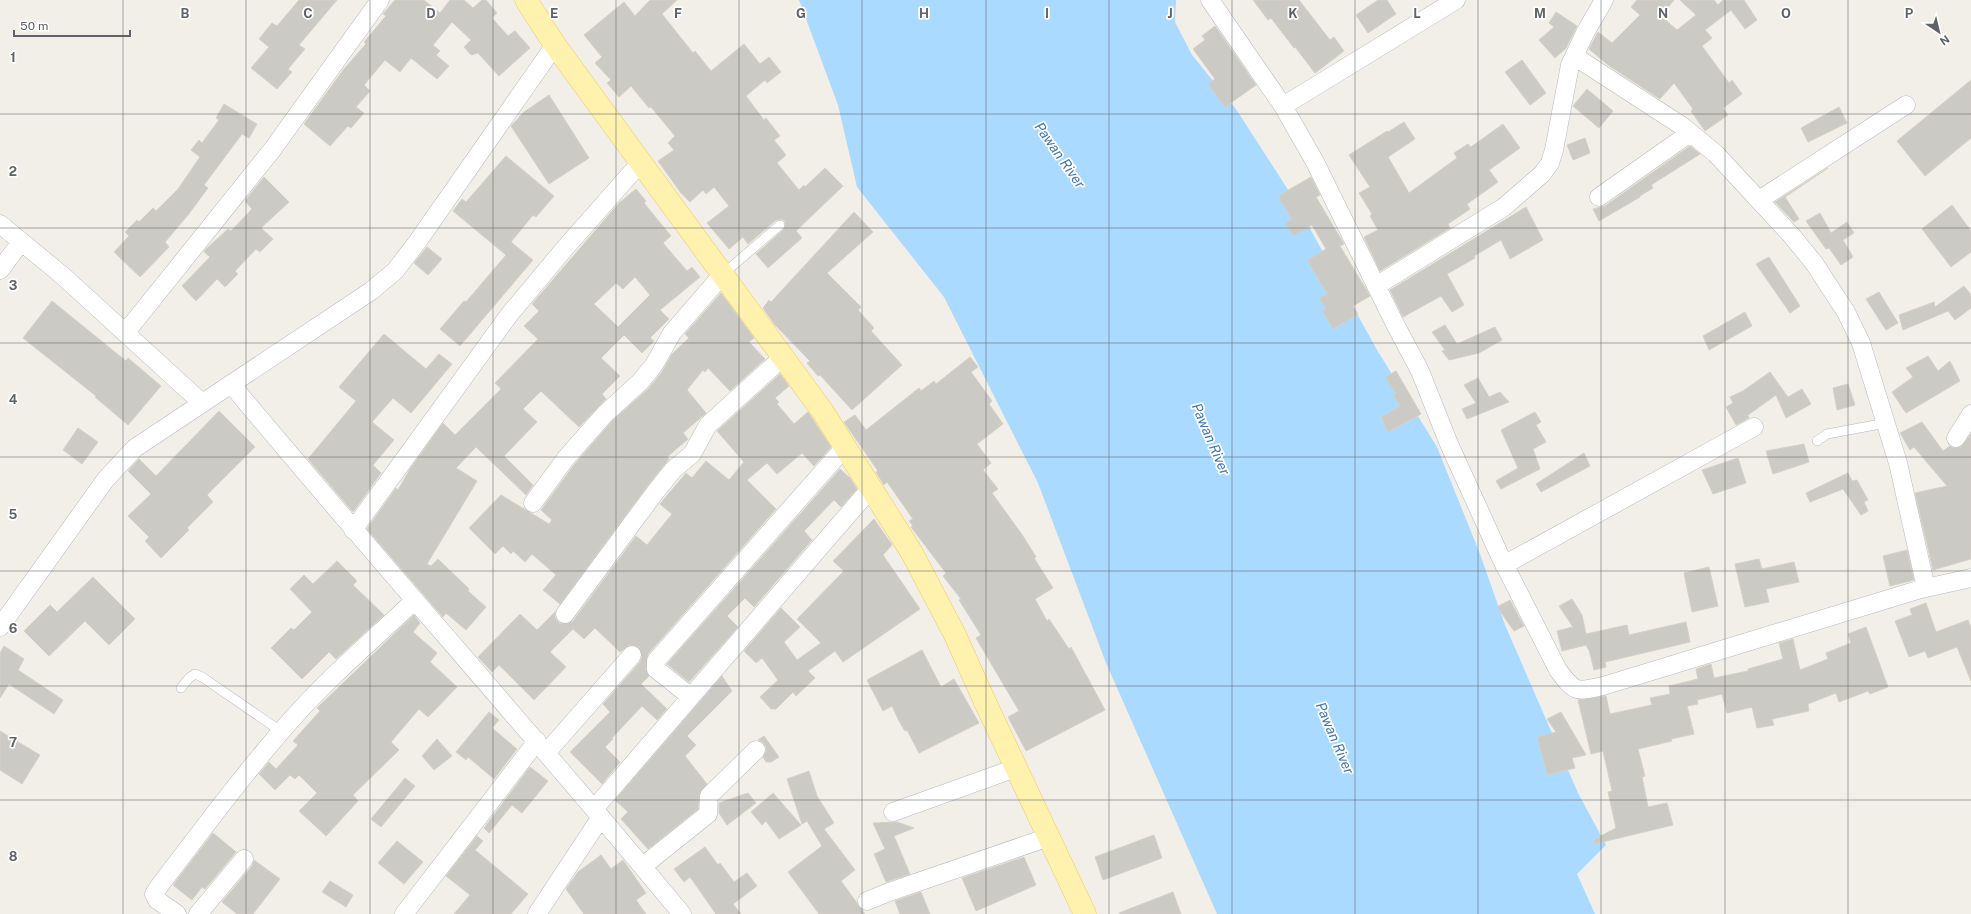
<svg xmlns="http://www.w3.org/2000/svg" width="1971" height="914" font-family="'Public Sans',sans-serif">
  <rect width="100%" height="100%" fill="#f1efe8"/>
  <path fill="#aadaff" d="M 799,0 L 1176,0 L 1175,22 L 1192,55 L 1236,109 L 1292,196 L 1377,350 L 1437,447 L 1480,554 L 1505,625 L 1578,793 L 1606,845 L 1577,874 L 1595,914 L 1217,914 L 1106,663 L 1038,483 L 944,297 L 857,187 L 838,105 Z"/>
  <path fill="#cccac5" stroke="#d6d1c6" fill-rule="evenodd" d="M 299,0 L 337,0 L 299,45 L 305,49 L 288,69 L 292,72 L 277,89 L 251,68 L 269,47 L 259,39 L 272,23 L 277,26 Z
    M 395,0 L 424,0 L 440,13 L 450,0 L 464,0 L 473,8 L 482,0 L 486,0 L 497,13 L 492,18 L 508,36 L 515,31 L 530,48 L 499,76 L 478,53 L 471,55 L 464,47 L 471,40 L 452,22 L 433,45 L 440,51 L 436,55 L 449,66 L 437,79 L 411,58 L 400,72 L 385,60 L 364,85 L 370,91 L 356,107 L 364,113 L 351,128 L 348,126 L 330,146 L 304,124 L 344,69 L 366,44 L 364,42 L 386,16 L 383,14 Z
    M 650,0 L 677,0 L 662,14 L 693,53 L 695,51 L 711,71 L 744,44 L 760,64 L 769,57 L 781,72 L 767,83 L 765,80 L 746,96 L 764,120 L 766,118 L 780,136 L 774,140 L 786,155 L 777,163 L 799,190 L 804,185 L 805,187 L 825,168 L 843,186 L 796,231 L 802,238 L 768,268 L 756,254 L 784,229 L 785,221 L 782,219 L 776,220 L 748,244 L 743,237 L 729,249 L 707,223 L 729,206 L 714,187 L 706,194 L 703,190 L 690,202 L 681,193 L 658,161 L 674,150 L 668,143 L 675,136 L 651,107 L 649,108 L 631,86 L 619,97 L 607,83 L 611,80 L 595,63 L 602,57 L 584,35 L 624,2 L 635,16 Z
    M 1253,0 L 1299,0 L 1330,40 L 1334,37 L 1344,51 L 1315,73 L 1295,47 L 1294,48 L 1271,18 L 1268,20 Z
    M 1378,0 L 1387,0 L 1396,14 L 1368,33 L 1356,15 Z
    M 1637,0 L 1674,0 L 1661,16 L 1677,30 L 1696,15 L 1680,0 L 1714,0 L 1718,5 L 1723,0 L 1744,0 L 1757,20 L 1745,29 L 1731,10 L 1705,30 L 1712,38 L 1702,46 L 1729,83 L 1732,80 L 1742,94 L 1723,108 L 1728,115 L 1705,131 L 1691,111 L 1693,109 L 1674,83 L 1660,99 L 1608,65 L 1589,49 L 1598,32 L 1612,43 L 1640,15 L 1631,7 Z
    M 1556,12 L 1577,26 L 1566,48 L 1555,58 L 1539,40 L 1554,27 L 1549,23 Z
    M 1215,26 L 1256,85 L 1225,107 L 1208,84 L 1215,79 L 1193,49 L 1205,40 L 1202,36 Z
    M 1522,60 L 1546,93 L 1530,105 L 1505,72 Z
    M 1971,80 L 1971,138 L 1925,176 L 1897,141 Z
    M 1587,89 L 1613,111 L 1599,128 L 1573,106 Z
    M 549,95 L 589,158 L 549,184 L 511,126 L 524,112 Z
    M 224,104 L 257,124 L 249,138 L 242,134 L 204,185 L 208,188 L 188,215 L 165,242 L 169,247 L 140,277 L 114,252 L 129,236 L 125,232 L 137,220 L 139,222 L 153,208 L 156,211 L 178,189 L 200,157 L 191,150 L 199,140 L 202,143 L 219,120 L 216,118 Z
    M 1839,107 L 1847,123 L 1808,142 L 1801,128 Z
    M 1404,122 L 1415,139 L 1388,157 L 1409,193 L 1457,158 L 1454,153 L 1468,144 L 1471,147 L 1503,124 L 1520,148 L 1489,170 L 1498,182 L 1467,204 L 1470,209 L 1448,224 L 1450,228 L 1380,271 L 1364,237 L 1378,230 L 1370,216 L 1372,214 L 1359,193 L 1370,187 L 1349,155 L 1387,131 L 1388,132 Z
    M 1585,138 L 1590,153 L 1573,160 L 1567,145 Z
    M 1690,146 L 1700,154 L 1651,185 L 1653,188 L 1640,196 L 1640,197 L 1599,221 L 1593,209 L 1605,206 Z
    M 506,156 L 554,196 L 536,217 L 533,215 L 511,242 L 533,260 L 460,346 L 440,329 L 464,301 L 466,302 L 506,255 L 453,211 L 462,199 L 466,202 Z
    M 1828,168 L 1785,197 L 1799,219 L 1794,222 L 1775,202 Z
    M 264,177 L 289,202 L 261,228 L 273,239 L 260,252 L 256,249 L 235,271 L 238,274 L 225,287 L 217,279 L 196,301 L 182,286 L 210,257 L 204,252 L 205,250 L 228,229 L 231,231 L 252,209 L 245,201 Z
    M 1311,177 L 1320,195 L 1316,197 L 1344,244 L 1340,246 L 1370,296 L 1353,306 L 1358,314 L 1333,329 L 1322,311 L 1326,309 L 1319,298 L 1327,294 L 1307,260 L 1326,249 L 1312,225 L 1293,236 L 1285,223 L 1292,219 L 1278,196 Z
    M 636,189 L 646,201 L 644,203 L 671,236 L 663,243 L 687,271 L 692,267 L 700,277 L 660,310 L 669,319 L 650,338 L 654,341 L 642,353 L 624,335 L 601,358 L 620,376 L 602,394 L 606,399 L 579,427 L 541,391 L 523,409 L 537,422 L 504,456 L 533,485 L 526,495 L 476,447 L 456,468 L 477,481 L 427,564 L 431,566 L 438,559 L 469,589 L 468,591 L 486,607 L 466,630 L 446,613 L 443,617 L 367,529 L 396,488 L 398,490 L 410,469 L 443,423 L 455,435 L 501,389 L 495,383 L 538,339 L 524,326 L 539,311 L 532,304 L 619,203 ZM 635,277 L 650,295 L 618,327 L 594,304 L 616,283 L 623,289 Z
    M 1952,205 L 1971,231 L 1971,252 L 1951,267 L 1922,229 Z
    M 1526,207 L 1543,240 L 1510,259 L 1501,240 L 1474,256 L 1475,258 L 1447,274 L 1464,305 L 1452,312 L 1441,296 L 1403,317 L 1390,290 Z
    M 854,212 L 873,232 L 827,273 L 861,307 L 858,310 L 874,328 L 871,331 L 902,365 L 852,410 L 820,375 L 818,376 L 807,363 L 810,361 L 775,325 L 763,308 L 769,300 L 771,302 Z
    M 1820,213 L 1831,233 L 1847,222 L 1854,233 L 1843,240 L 1853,257 L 1841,265 L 1829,248 L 1826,249 L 1806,221 Z
    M 427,247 L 442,259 L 428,275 L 414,263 Z
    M 1769,257 L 1800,306 L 1790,313 L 1756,264 Z
    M 1964,286 L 1971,295 L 1971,308 L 1955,320 L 1948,311 L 1903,330 L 1899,315 L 1934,302 L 1935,307 Z
    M 1879,292 L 1898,323 L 1886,330 L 1866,299 Z
    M 721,293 L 754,338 L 749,342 L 765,359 L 730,391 L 708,368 L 705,372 L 703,370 L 687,390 L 706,413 L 683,433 L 688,439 L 667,457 L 669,459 L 648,485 L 560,604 L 543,590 L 556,575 L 532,554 L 525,562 L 513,551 L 511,554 L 503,546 L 495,554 L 469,528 L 501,495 L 549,524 L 552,520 L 541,510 L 574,465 L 612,421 L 648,389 L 662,372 L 672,354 L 689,338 L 685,334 Z
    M 52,301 L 126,361 L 128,358 L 161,386 L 128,425 L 95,397 L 96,396 L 23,338 Z
    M 1745,312 L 1752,326 L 1709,350 L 1703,336 Z
    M 1445,325 L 1457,344 L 1495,327 L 1502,340 L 1479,353 L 1449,360 L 1442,351 L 1445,350 L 1432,332 Z
    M 384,334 L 426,369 L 439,354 L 452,364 L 411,413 L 393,398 L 372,422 L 394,440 L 373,465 L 381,473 L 353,512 L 308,459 L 356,401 L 339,387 Z
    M 1928,356 L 1938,371 L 1950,361 L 1960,381 L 1906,413 L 1892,392 L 1913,377 L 1906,368 Z
    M 970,357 L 978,367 L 971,372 L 992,401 L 989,404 L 1003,424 L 977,444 L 991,463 L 983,470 L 998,489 L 992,493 L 1023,536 L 1036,557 L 1034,558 L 1053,588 L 1035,599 L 1047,621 L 1049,619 L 1069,649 L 1071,647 L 1105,710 L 1026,751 L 1008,717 L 1019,711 L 976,638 L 981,635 L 959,600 L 961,599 L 943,576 L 946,573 L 911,527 L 913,526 L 909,521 L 913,519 L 887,482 L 884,485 L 876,472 L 878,471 L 844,422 L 855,415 L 866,430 L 919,388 L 921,391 L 934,381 L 936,384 Z
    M 1396,371 L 1421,414 L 1388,432 L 1381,417 L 1400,406 L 1393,396 L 1396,394 L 1385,377 Z
    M 1770,372 L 1788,397 L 1802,389 L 1811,404 L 1786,418 L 1776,395 L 1748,415 L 1749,418 L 1736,425 L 1726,407 L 1733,403 L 1730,397 L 1743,391 Z
    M 780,374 L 789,386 L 775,398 L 779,402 L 777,404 L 794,424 L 808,412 L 831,447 L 814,466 L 802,453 L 777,474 L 767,463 L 747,480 L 776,509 L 648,654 L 646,669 L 649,676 L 641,684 L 667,709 L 657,720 L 642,706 L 612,738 L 613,739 L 605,747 L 620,762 L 602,784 L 570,752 L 610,712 L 603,704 L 640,662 L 642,657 L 639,647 L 629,645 L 620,652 L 595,628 L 584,639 L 573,629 L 550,652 L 566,667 L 534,700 L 499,665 L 492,672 L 478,657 L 520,614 L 537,630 L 555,612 L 555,618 L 559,623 L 564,624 L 573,621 L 636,536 L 647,545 L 672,514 L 660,504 L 686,473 L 692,478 L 706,461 L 729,480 L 744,462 L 717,431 Z
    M 1478,378 L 1489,397 L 1500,392 L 1509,402 L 1467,419 L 1462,409 L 1476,403 L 1464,385 Z
    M 1848,384 L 1855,405 L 1837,410 L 1833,388 Z
    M 219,411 L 255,447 L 207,495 L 213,502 L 187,528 L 189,530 L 161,558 L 145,541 L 149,537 L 128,516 L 151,494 L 128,471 L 139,459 L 156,476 Z
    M 1535,412 L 1541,422 L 1536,425 L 1546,442 L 1533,449 L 1540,469 L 1501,489 L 1496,481 L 1518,468 L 1501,430 Z
    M 1922,422 L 1943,451 L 1950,446 L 1955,448 L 1961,447 L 1971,434 L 1971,559 L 1933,570 L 1915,493 L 1947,486 L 1914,447 L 1910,450 L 1900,433 Z
    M 78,428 L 98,442 L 82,464 L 63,450 Z
    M 1804,444 L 1809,462 L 1773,474 L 1766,451 Z
    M 1584,453 L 1590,466 L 1541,492 L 1536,484 Z
    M 1738,458 L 1746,483 L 1713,494 L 1702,470 Z
    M 840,469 L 850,478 L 857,489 L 841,507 L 834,500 L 804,531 L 812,540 L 754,607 L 745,598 L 727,616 L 738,627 L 689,682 L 667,664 Z
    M 1848,473 L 1852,481 L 1857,480 L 1868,500 L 1864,502 L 1868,511 L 1861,515 L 1843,489 L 1810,502 L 1806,493 Z
    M 874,519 L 892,545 L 883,555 L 920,609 L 843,662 L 835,651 L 808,671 L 815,678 L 796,696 L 793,692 L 776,709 L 771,709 L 760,697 L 778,680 L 762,658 L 756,663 L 744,651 L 781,608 L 800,627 L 784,642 L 797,660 L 821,643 L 797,619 L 844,571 L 833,561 Z
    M 1907,550 L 1914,580 L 1890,586 L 1883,556 Z
    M 1759,559 L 1762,569 L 1794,562 L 1799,582 L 1766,589 L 1769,602 L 1745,607 L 1735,564 Z
    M 337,561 L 357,581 L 353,585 L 384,615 L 336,659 L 329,652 L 302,679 L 271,648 L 291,628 L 294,630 L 312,612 L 290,589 L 304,575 L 313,584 Z
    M 1709,567 L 1718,606 L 1692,612 L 1684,573 Z
    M 93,577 L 135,619 L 109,645 L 85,621 L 49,656 L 24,631 L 50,605 L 57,612 Z
    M 1572,599 L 1582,615 L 1586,634 L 1627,625 L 1629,635 L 1686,622 L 1690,642 L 1605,662 L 1606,667 L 1594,670 L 1589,650 L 1586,645 L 1562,651 L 1557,631 L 1573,627 L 1559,606 Z
    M 1510,600 L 1524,626 L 1514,631 L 1497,607 Z
    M 1926,603 L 1936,632 L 1968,620 L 1971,628 L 1971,681 L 1957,647 L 1928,658 L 1925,651 L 1909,657 L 1895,621 L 1912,615 L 1910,609 Z
    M 414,615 L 420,623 L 413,632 L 437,653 L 430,662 L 457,687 L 428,717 L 419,709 L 391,742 L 399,750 L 353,795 L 358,801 L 326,836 L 299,811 L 317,793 L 299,775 L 295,779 L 290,775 L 275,790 L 259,774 L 269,762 L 276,769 L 298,745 L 293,741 L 320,711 L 317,708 Z
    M 1866,627 L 1888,687 L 1870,694 L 1868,691 L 1839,702 L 1836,693 L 1808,704 L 1809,711 L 1772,719 L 1774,725 L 1757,728 L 1752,707 L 1727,713 L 1722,694 L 1697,700 L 1698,704 L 1687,706 L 1694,734 L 1671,739 L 1672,741 L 1638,749 L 1645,776 L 1642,777 L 1648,807 L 1667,803 L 1673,825 L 1594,844 L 1593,840 L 1616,828 L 1608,792 L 1612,791 L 1603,751 L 1591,754 L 1578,700 L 1606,696 L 1610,714 L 1652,705 L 1650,698 L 1670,694 L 1669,686 L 1698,679 L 1696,669 L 1711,664 L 1714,678 L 1748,671 L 1748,669 L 1783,659 L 1779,643 L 1793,639 L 1800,670 L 1828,659 L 1826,653 L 1851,643 L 1848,634 Z
    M 4,646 L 24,659 L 18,670 L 63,700 L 54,714 L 9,684 L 0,698 L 0,653 Z
    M 922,650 L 941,687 L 954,679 L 979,723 L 919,753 L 907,730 L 905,731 L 900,723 L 892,706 L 883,711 L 867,680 Z
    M 722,676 L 732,691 L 687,736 L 696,745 L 685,756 L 707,784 L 699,795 L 698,809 L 648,849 L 621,819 L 628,812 L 615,800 Z
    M 489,712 L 499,720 L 492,728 L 517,749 L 494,779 L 468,757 L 466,760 L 456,752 Z
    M 1561,712 L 1586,755 L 1572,758 L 1575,768 L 1547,775 L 1537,737 L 1556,732 L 1547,719 Z
    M 0,731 L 40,755 L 22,784 L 0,770 Z
    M 764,736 L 779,757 L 771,762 L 766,762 L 763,757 L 766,752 L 766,747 L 763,742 L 758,740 Z
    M 437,739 L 452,756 L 434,770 L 422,756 Z
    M 530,767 L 548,781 L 522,813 L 512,805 L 489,833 L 484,828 Z
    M 809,771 L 817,796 L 834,823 L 824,829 L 855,870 L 841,881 L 865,914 L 819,914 L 788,872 L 822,846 L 807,821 L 802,824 L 787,779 Z
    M 405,778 L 415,786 L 381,827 L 371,819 Z
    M 748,793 L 756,803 L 727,825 L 719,813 L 719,803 Z
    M 773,793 L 801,825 L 779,839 L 766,821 L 762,825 L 751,812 Z
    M 897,822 L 914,828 L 894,836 L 910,874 L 886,882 L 874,854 L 885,849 L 873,823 Z
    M 213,833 L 236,852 L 205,889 L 202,887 L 192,900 L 173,885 Z
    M 1154,835 L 1162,858 L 1103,880 L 1095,857 Z
    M 477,836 L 483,841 L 475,850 L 528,894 L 511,914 L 454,914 L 470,895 L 446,876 Z
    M 397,841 L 423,862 L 404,884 L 378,863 Z
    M 705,847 L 718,865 L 720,863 L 734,882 L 747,873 L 757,886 L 733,904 L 741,914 L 716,914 L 690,877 L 684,882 L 674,869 Z
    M 601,855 L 611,869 L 623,860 L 646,893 L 636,900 L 646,914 L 584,914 L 566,889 L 578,872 Z
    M 1024,857 L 1036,885 L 976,911 L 962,878 Z
    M 254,860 L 280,879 L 253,914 L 237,914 L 222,902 L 252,866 Z
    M 330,881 L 353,895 L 346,907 L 322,892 Z
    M 921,892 L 930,914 L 900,914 L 895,901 Z
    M 1173,892 L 1181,914 L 1119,914 L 1119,913 Z"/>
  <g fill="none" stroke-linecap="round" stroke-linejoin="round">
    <g stroke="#b5b8bc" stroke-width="10">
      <path id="lane" d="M 723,274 L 780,225
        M 1817,441 L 1827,434 L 1886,423
        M 181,688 L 189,678 L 195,674 L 202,677 L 282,732"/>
    </g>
    <g stroke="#b5b8bc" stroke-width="19">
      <path id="street" d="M 1210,0 L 1283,106 L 1315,162 L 1395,324 L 1420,371 L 1449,444 L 1500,556 L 1558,670 C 1575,693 1576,692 1603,686 L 1921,589 L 1971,578
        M 1574,56 L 1682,126 L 1716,154 L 1792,236 L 1814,263 L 1827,283 L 1846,312 L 1861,343 L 1898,463 L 1926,588
        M 1283,106 L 1456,0
        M 1599,197 L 1690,133
        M 1759,200 L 1906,105
        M 0,224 L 63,276 L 202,403
        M 0,270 L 21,242
        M 1376,286 L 1504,207 L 1542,174 L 1550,163 L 1554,150 L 1570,65 L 1585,33 L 1604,0
        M 126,332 L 272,150 L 380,0
        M 231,384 C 379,562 534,735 682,914
        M 1956,438 L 1971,414
        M 533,503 L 566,458 L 589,432 L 605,414 L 640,382 L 654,365 L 672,333 L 723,274
        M 353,530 L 509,315 L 565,248 L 641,162
        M 1504,565 L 1754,427
        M 565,614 L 656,491 L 674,469 L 692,454 L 708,425 L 783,357
        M 0,627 L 106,479 L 135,448 L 371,291 L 395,271 L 418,241 L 555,45
        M 691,697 L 656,669 L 656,661 L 845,447
        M 547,752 L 632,655
        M 594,809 L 871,488
        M 893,812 L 1016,768
        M 643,866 L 708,814 L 709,796 L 756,750
        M 867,901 L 889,892 L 1049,837
        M 177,914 L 157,900 L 154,894 L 160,885 C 203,829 245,772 292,719 C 330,676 374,639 415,600
        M 198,914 L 244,859
        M 404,914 L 537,741
        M 537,914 L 601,817"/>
    </g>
    <g stroke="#f2c960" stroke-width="23">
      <path id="primary" d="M 526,0 L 555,45 L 823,412 L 912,553 L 955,635 L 985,702 L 1085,914"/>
    </g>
    <use href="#lane" stroke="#fff" stroke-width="9"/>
    <use href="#street" stroke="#fff" stroke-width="18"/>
    <use href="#primary" stroke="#fff2af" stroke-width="22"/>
  </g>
  <path fill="none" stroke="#5f6368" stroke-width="1" stroke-opacity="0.55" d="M 123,0 L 123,914M 246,0 L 246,914M 370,0 L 370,914M 493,0 L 493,914M 616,0 L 616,914M 739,0 L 739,914M 862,0 L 862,914M 986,0 L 986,914M 1109,0 L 1109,914M 1232,0 L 1232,914M 1355,0 L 1355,914M 1478,0 L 1478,914M 1601,0 L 1601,914M 1725,0 L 1725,914M 1848,0 L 1848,914M 0,114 L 1971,114M 0,228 L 1971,228M 0,343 L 1971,343M 0,457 L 1971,457M 0,571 L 1971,571M 0,686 L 1971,686M 0,800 L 1971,800"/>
  <g text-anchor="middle" stroke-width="3.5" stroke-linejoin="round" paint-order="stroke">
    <g font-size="14" font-style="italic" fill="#4174aa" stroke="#fff">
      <text transform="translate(1060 155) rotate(55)" y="5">Pawan River</text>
      <text transform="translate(1211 439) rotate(67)" y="5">Pawan River</text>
      <text transform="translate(1335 738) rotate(67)" y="5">Pawan River</text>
    </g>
  </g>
  <g font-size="13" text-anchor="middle" font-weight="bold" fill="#5f6368" stroke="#fff" stroke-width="3.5" stroke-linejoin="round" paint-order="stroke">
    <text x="185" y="18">B</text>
    <text x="308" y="18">C</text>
    <text x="431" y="18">D</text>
    <text x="554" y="18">E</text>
    <text x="678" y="18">F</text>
    <text x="801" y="18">G</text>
    <text x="924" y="18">H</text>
    <text x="1047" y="18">I</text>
    <text x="1170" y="18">J</text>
    <text x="1293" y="18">K</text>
    <text x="1417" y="18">L</text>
    <text x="1540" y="18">M</text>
    <text x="1663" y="18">N</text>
    <text x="1786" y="18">O</text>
    <text x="1909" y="18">P</text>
    <text x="13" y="62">1</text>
    <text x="13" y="176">2</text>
    <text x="13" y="290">3</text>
    <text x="13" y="404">4</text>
    <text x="13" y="519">5</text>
    <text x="13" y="633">6</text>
    <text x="13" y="747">7</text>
    <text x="13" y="861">8</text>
  </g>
  <g transform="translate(1939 32) rotate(145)" stroke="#ffffff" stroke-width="3" paint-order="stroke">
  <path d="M0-3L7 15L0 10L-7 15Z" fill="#5f6368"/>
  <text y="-6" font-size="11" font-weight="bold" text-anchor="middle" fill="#5f6368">N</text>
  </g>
  <path d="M14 30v6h116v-6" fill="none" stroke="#5f6368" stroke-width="2"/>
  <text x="20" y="30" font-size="12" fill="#5f6368" stroke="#ffffff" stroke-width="3" paint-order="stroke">50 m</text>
</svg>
